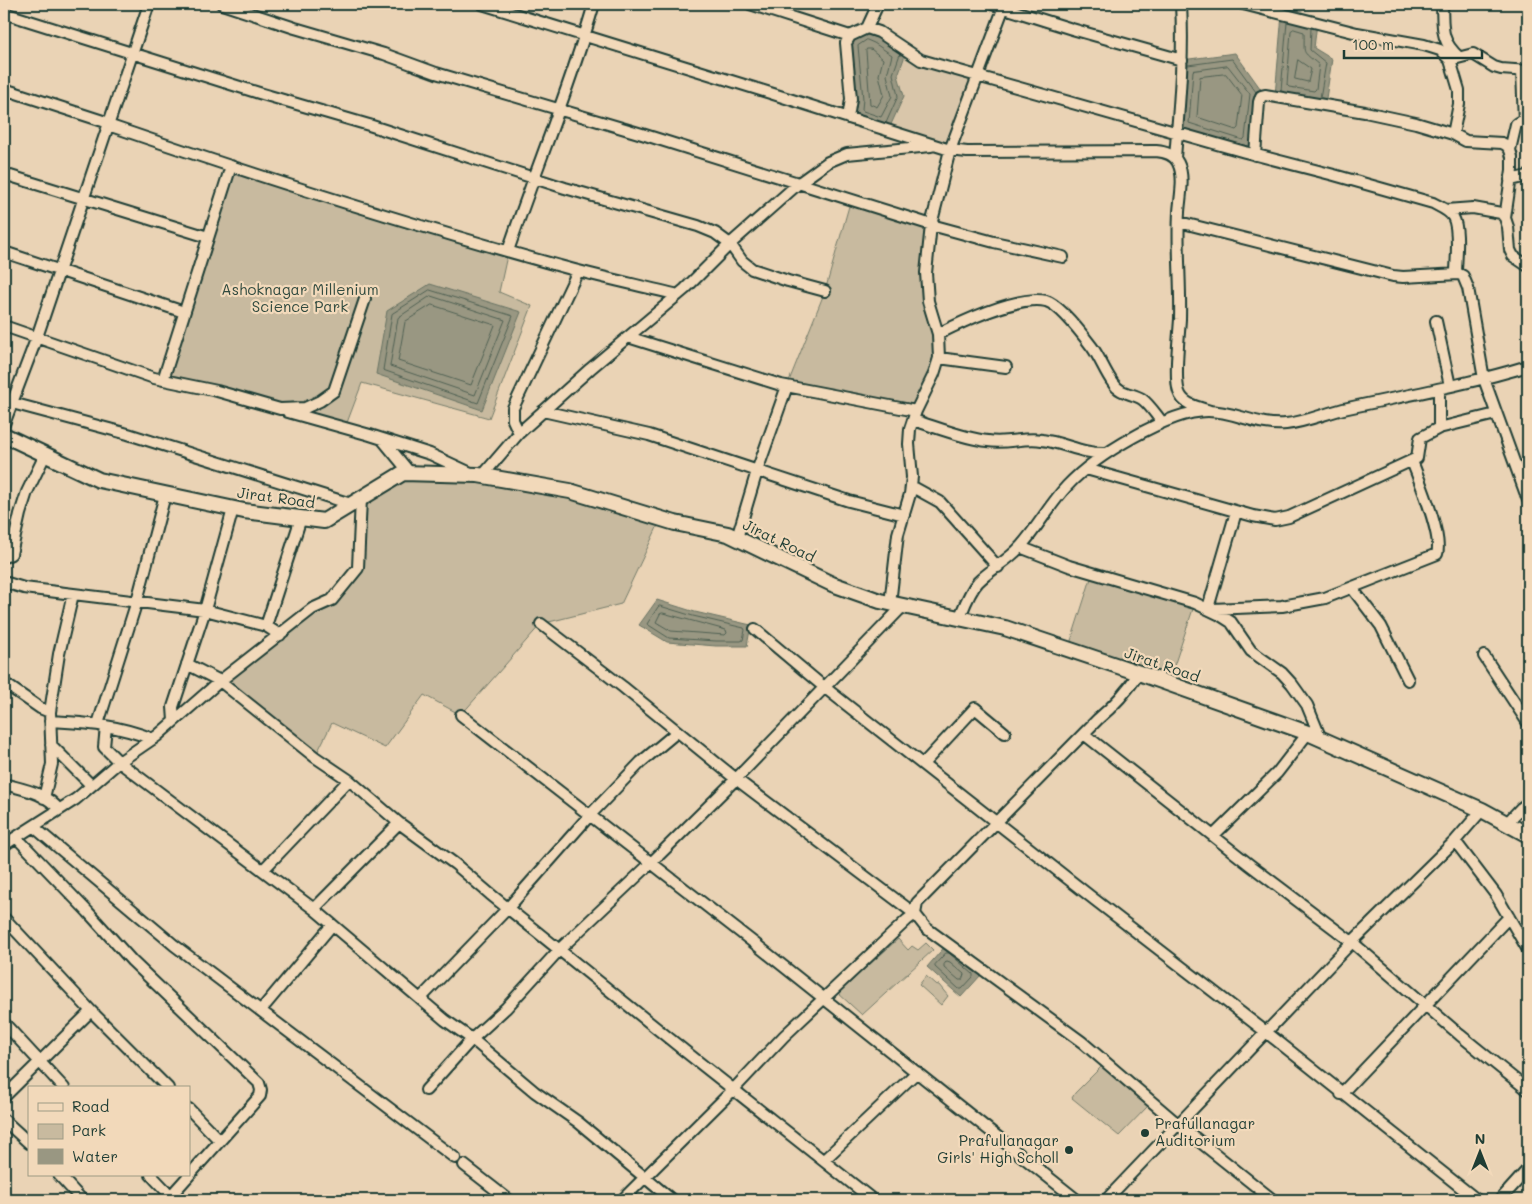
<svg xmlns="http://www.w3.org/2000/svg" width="1532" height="1204" font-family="Mali,sans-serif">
  <rect width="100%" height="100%" fill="#ead3b5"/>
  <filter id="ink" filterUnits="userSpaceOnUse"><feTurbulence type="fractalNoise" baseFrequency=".02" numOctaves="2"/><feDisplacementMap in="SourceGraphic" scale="10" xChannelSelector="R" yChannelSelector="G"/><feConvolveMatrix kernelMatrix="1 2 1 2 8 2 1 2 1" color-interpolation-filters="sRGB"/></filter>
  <g filter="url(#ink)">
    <path fill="#d9c6aa" d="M 907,50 L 977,76 L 950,150 L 888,131 L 904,97 L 898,75 Z"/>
    <path fill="#c8ba9f" stroke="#747c6a" d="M 231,166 L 508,251 L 499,292 L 532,306 L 489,418 L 362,383 L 345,428 L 163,380 Z
      M 851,199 L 931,225 L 926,273 L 939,346 L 916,411 L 787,386 L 825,291 Z
      M 403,473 L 474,475 L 661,519 L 621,604 L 541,624 L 461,715 L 424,695 L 385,748 L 332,723 L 315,757 L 220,681 L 332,600 L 358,568 L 361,498 Z
      M 1093,572 L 1195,603 L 1168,684 L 1068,650 Z
      M 898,939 L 908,950 L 912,946 L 918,950 L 926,943 L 933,950 L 862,1015 L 838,993 Z
      M 926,976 L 935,984 L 939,985 L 948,996 L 941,1005 L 919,985 Z
      M 1103,1065 L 1149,1105 L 1119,1136 L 1072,1098 L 1075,1093 Z"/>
    <path fill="#999782" stroke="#687363" d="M 1282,14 L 1317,23 L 1314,48 L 1332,59 L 1325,105 L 1275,96 Z
      M 867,28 L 907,50 L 898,75 L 904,96 L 888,131 L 848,118 L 850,36 Z
      M 1235,53 L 1265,95 L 1255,155 L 1177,132 L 1182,60 Z
      M 430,284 L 521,312 L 482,410 L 376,374 L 387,311 Z
      M 657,600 L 695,612 L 751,625 L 747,646 L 716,646 L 667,642 L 639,625 Z
      M 947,944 L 981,975 L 961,997 L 927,967 Z"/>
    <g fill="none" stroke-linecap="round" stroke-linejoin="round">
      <path stroke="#506153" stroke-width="1" d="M 1311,28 L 1310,50 L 1326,63 L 1320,98
        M 1294,29 L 1304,32 C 1305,56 1300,49 1319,65 L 1316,89 L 1314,91 L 1289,87 L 1287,85 L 1291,31 Z
        M 867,40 L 874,43 L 892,55 L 887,75 L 892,96 L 881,117 L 863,111 L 862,109 L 863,99 L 858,46 Z
        M 867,49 L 871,49 L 883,59 L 879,75 L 884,95 L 877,107 L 870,104 L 866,51 Z
        M 1298,60 L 1311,69 L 1308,82 L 1295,79 Z
        M 1188,65 L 1232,59 L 1256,92
        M 1228,66 L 1250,94 L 1245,138 L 1243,140 L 1189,123 L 1193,71 Z
        M 1226,74 L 1242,95 L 1238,128 L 1236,130 L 1197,117 L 1200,77 Z
        M 1281,91 L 1287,22
        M 886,123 L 898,96 L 893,74 L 900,54
        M 430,290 L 513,316 L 478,403 L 383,370 L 392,314 Z
        M 431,296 L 505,320 L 475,395 L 390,366 L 398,318 Z
        M 432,305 L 495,325 L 471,385 L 398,361 L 405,322 Z
        M 660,606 L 693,616 L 744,628 L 745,630 L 743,640 L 741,641 L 716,641 L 669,638 L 647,624 L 658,607 Z
        M 663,613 L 726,630 L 727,633 L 725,635 L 671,631 L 656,622 L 660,614 Z
        M 946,953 L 949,953 L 973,974 L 973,977 L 962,989 L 959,989 L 935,967 L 935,965 Z
        M 947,961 L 950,962 L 964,974 L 962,980 L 959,980 L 944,967 L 944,965 Z"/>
      <g stroke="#1f3d34" stroke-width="14">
        <path id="minor" d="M 222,4 L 295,28 L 384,54 L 436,73 L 642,134 L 935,226 L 994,242 L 1063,257
          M 482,4 L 767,92 L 950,150 L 967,152 L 1156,151 C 1165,152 1174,154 1178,163 C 1185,177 1180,197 1179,212 C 1177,248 1181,284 1180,319 C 1179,336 1174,378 1179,392 C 1183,405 1198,407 1210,411
          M 750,4 L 850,36
          M 992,4 L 1072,29 L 1182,60
          M 1243,4 L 1357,33 L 1424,45 L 1440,50 L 1450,60 L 1459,90 L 1459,104 L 1453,134
          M 1442,4 C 1443,27 1440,41 1459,57
          M 4,13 L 259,93 L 369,125 L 565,188 L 698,226 L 715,233 L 730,244 L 742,261 L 752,269 L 788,281 L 825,291
          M 867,28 L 878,4
          M 1450,60 L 1473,54 L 1494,67 L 1501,69 L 1528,71
          M 1522,71 L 1524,122
          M 4,89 L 109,123
          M 848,118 L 851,99 L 846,43 L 850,36 L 867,28 L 879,32 L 921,60 L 1245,152 L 1334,175 L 1433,203 C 1440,207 1449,210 1453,217 C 1460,229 1456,260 1456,274
          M 108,125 C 257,176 408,224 560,266 C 599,277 638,285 678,295
          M 1510,150 L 1516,124 L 1519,122 L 1528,122
          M 1255,155 L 1259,102 L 1261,96 L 1265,95 L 1365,112 L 1416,123 L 1453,134 L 1466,141 L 1502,143 L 1506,145 L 1510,150 L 1512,157 L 1512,170 L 1505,218
          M 1175,158 C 1179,106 1184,56 1181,4
          M 4,174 L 208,237
          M 1510,180 L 1528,176
          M 1446,210 L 1473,208 L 1501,213 L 1505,218 L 1508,227 L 1510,250 L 1513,256 L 1528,266
          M 1179,222 L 1393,276 L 1403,277 L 1459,274 L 1463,276 L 1468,288 L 1484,379 L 1528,500
          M 508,251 C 536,168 570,88 594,4
          M 4,252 L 184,312
          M 1436,321 L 1450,386
          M 4,326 L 154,378 L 217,391 L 280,409 L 305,408 L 320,401 L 334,391 L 365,299
          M 938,334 C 962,322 1019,295 1046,301 C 1060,305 1083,335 1092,347 C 1100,358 1105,372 1113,383 C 1120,394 1132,393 1142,399 C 1150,405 1156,415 1162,422
          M 628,337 L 781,385 L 916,411
          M 939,358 L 1006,367
          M 163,380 L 231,166
          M 12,403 L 128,434 L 351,504
          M 543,411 L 649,435 L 849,501 L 904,515
          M 288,412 L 370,435 L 430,454 L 473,474
          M 913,420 C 936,427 965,439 988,441 C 1007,444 1024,437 1042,440 C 1066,443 1081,454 1106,453
          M 4,424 L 37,337 L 149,4
          M 1439,428 L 1496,414
          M 519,433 L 513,420 L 513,408 L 578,271
          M 382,439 L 410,473
          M 1086,469 L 1253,516 L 1275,520 L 1289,517 L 1417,458 L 1420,438 L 1439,428 L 1439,389
          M 483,475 L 519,433 L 590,369 L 685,289 L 730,244 L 799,183 L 828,162 L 847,154 L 931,146
          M 911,486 L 940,502 L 998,567
          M 737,538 L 757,471 L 787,386
          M 1020,547 L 1069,566 L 1195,603 L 1220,615 L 1231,622 L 1251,651 L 1282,673 L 1292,684 L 1307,705 L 1321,739
          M 4,557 L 11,554 L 20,514 L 27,492 L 45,455
          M 4,582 L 24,588 L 205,610 L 266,626 L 280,635
          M 1352,588 L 1381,626 L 1408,680
          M 890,604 L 898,534 L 910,494 L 912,477 L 909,444 L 910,429 L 916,411 L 934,374 L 939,358 L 938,334 L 928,301 L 926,273 L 931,225 L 950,150 L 1005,4
          M 1208,608 L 1236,512
          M 1212,609 L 1282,606 L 1325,598 L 1437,554 C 1443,536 1419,480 1412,461
          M 959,619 C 964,607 969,592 978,582 C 991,569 1009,560 1021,546 C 1038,527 1050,504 1067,486 C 1095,456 1168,411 1208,411 C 1235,411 1258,427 1286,424 C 1307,422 1328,412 1348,408 C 1408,395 1469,384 1528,366
          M 541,624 L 623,687 L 736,779 L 915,914 L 907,920 L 784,1036 L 733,1090 L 622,1200
          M 266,626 L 301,518
          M 755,629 L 824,687 L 1095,900 L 1266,1032 L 1477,1200
          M 1484,656 L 1528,723
          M 187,664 L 220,681 L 315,757 L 349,780 L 399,823 L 455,864 L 490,894 L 686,1052 L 873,1200
          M 1139,673 C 1127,691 1115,705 1098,719 L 917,903 L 915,914 L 926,928 L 1082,1042 L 1179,1125 L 1273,1200
          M 4,683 L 40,708 L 50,712 L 52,764 L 44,798
          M 50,712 L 59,654 L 73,594
          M 461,715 L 758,946 L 1077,1200
          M 50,721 C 88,723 117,725 153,739
          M 174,721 L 173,707 L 205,610 L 233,509
          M 98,724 L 137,601 L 165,495
          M 106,726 L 104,747 L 119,762 L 314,909 L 445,1020 L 472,1039 L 535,1092 L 578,1122 L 672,1200
          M 1084,734 L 1250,865 L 1352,942 L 1460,1035 L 1528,1090
          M 51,745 L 91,785
          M 923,764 L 975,708 L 1005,733
          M 4,784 C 22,789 47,793 59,810
          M 1507,823 L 1521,808 L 1528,803
          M 34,827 L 174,945 L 455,1158
          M 1213,836 L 1277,773 L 1308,733
          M 17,838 L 88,912 L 132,961 L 259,1083 L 261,1090 L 260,1096 L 167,1200
          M 1455,841 L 1496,895 L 1528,950
          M 4,845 L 76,799 L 119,762 L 157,736 L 220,681 L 312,609 L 332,600 L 358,568 L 361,498
          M 263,870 L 349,780
          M 314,909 L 399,823
          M 4,918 L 91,1011 L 168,1088
          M 420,999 L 508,908 L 590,815 L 641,762 L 677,732
          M 261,1010 L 332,925
          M 4,1023 L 64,1088
          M 426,1090 L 472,1039 L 506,1008 L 560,949 L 651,863 L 736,779 L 903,606
          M 1341,1094 L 1509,917
          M 4,1097 L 91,1011
          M 189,1109 L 220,1141
          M 4,1120 L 29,1143
          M 824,1160 L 917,1072
          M 464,1165 L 509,1200
          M 59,1175 L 82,1200
          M 151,1175 L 171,1196
          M 1106,1200 L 1352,942 L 1455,841 L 1482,810
          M 1500,1200 L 1528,1169"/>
      </g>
      <g stroke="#1f3d34" stroke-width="18">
        <path id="secondary" d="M 4,435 L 99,480 L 244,511 L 324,521 L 403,473 L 478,475 L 570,491 L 675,523 L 728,534 L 832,584 L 880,601 L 1005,628 L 1139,673 L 1308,733 L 1482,810 L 1528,835"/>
      </g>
      <use href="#minor" stroke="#f2d9ba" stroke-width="10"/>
      <use href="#secondary" stroke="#f2d9ba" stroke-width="14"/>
    </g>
  </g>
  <g fill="#1f3d34" stroke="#f2d9ba" stroke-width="2">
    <circle cx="1145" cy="1133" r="5"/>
    <circle cx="1069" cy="1150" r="5"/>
  </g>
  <g text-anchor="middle" stroke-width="4.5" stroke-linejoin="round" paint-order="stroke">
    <g font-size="15" fill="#304a3f" stroke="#f2d9ba">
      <text x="300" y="295">Ashoknagar Millenium<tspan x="300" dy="17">Science Park</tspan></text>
    </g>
    <g font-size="15" fill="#1f3d34" stroke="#f2d9ba">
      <text transform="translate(276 498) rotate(8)" y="5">Jirat Road</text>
      <text transform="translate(779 541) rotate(26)" y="5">Jirat Road</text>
      <text transform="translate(1162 665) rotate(19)" y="5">Jirat Road</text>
    </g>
    <g font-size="15" fill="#1f3d34" stroke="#f2d9ba" text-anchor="start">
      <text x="1155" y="1129">Prafullanagar<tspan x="1155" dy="17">Auditorium</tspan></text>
      <text x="1059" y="1146" text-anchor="end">Prafullanagar<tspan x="1059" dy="17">Girls' High Scholl</tspan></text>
    </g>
  </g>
  <rect width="1532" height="1204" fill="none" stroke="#f2d9ba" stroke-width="20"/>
  <rect x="10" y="10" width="1512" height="1184" fill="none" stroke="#1f3d34" stroke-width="2" filter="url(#ink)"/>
  <rect x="28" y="1086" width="162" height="90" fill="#f2d9ba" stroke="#9e9b84"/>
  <rect x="38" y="1103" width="25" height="8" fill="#f2d9ba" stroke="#9e9b84"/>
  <text x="72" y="1112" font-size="15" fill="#1f3d34">Road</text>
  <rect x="38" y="1124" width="25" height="15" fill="#c8ba9f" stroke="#9e9b84"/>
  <text x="72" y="1136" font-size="15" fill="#1f3d34">Park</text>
  <rect x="38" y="1149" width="25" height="15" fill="#999782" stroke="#9e9b84"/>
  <text x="72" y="1162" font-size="15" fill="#1f3d34">Water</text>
  <g transform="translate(1480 1152)" stroke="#f2d9ba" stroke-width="4" paint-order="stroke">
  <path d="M0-4L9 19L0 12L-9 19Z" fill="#1f3d34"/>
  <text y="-8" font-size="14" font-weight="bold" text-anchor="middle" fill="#1f3d34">N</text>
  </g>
  <path d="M1344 50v8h138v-8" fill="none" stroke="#1f3d34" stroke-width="2.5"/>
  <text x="1352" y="50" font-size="15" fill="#1f3d34" stroke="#f2d9ba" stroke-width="4" paint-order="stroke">100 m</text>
</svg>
